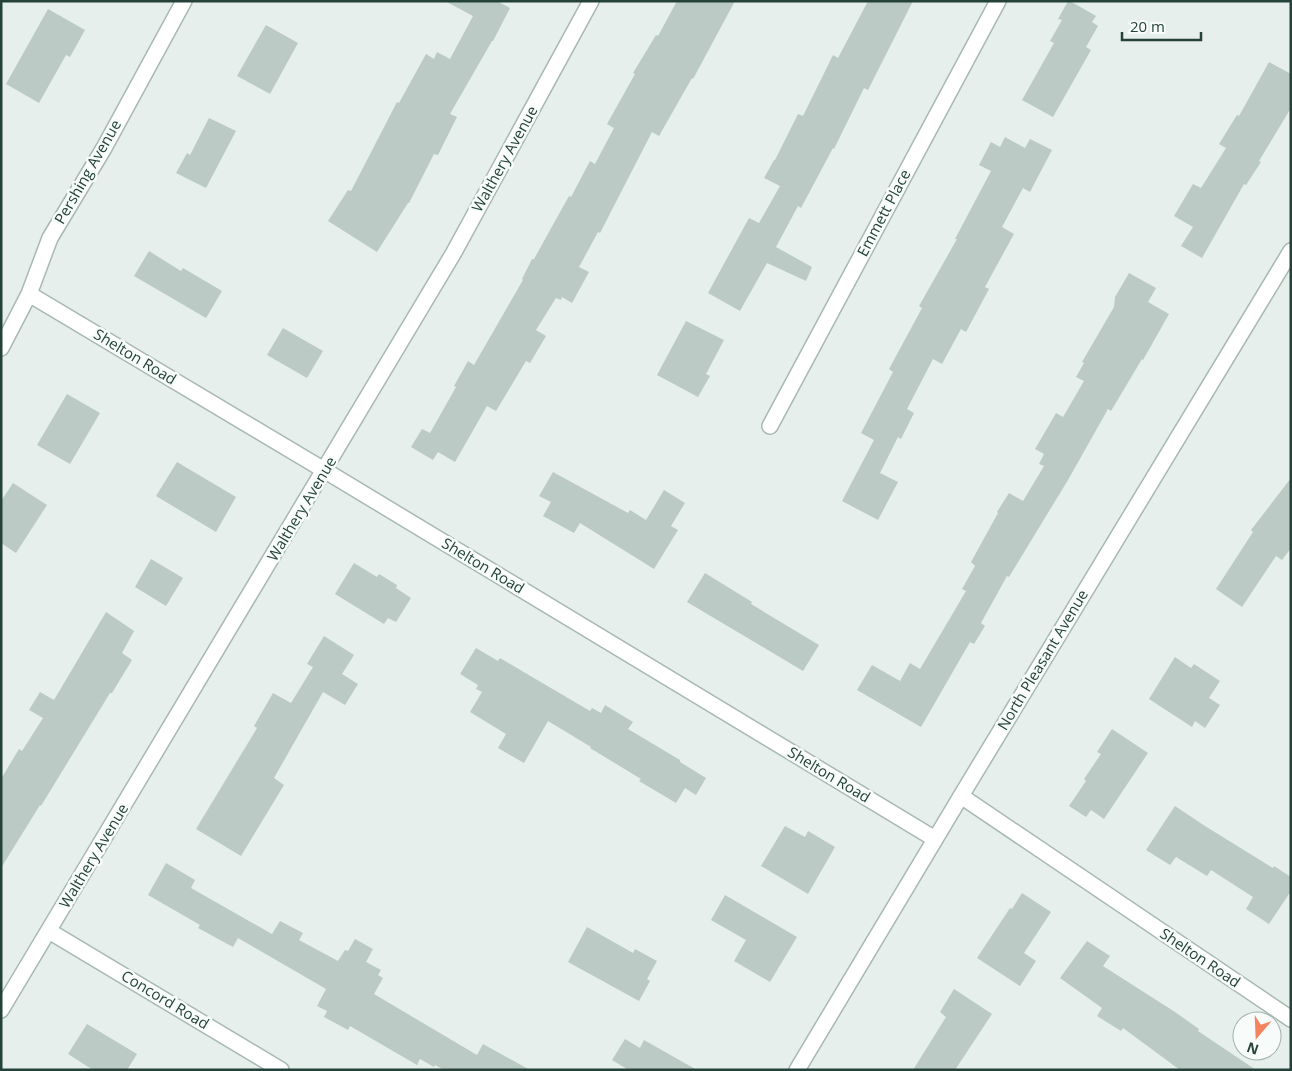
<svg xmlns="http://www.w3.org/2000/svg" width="1292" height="1071" font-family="'Open Sans',sans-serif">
  <rect width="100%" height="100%" fill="#e6efeb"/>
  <path fill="#bbcac4" d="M 445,1 L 497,1 L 510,8 L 493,41 L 492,41 L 450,114 L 457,117 L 438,155 L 434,154 L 409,203 L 408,203 L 377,252 L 328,221 L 348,190 L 351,191 L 397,102 L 399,103 L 426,54 L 434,59 L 437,52 L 450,59 L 473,16 Z
    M 677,1 L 735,1 L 693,79 L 692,78 L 659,136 L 652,132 L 600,233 L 598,232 L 579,267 L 589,272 L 572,303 L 562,297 L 561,300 L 556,298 L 536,330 L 546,336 L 530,363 L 526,361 L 496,411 L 487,406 L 455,462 L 438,452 L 433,460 L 411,447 L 422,429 L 430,433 L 456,387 L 454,386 L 468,361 L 474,365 L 523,280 L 522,279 L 532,259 L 534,259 L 569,196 L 571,197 L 590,161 L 595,164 L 614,128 L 607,124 L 635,74 L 633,73 L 656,35 L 658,36 Z
    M 868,1 L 913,1 L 868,90 L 864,88 L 834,149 L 833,148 L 801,208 L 798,206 L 776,247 L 812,267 L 806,281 L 767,263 L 740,311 L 708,293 L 749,218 L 759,223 L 780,186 L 764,178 L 774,160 L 775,160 L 798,114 L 803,116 L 833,55 L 838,58 Z
    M 1068,1 L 1070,1 L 1096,16 L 1092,22 L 1098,26 L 1086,47 L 1091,50 L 1053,117 L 1022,100 L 1054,43 L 1050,41 L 1062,20 L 1058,19 Z
    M 48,9 L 85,30 L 70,57 L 66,55 L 39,103 L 6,84 Z
    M 266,25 L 298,43 L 270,94 L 237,76 Z
    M 1269,62 L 1291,74 L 1291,108 L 1259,161 L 1261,162 L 1246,185 L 1244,184 L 1202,258 L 1181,246 L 1193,227 L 1174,216 L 1193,184 L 1201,188 L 1226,148 L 1219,144 L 1237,115 L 1239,116 Z
    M 209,118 L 236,131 L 206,188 L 176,173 L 187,153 L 190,155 Z
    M 1005,137 L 1025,148 L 1030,139 L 1052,150 L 1030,192 L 1023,188 L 1002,227 L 1014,234 L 985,287 L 989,289 L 966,332 L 961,329 L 942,364 L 933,359 L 907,409 L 914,413 L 901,439 L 898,437 L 880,473 L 898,482 L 878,520 L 842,501 L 874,440 L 861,433 L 893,372 L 889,369 L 922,308 L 919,306 L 957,239 L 955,239 L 991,171 L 979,165 L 991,142 L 1000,147 Z
    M 149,251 L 181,271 L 183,268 L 222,291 L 206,318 L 134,276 Z
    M 1129,273 L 1156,288 L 1148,302 L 1169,314 L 1143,360 L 1142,359 L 1111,411 L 1108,409 L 1068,480 L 1009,577 L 1007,576 L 981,623 L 985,626 L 974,644 L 970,642 L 921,727 L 857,690 L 872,665 L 900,681 L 910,663 L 920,669 L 966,591 L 962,589 L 975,566 L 971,562 L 998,513 L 997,512 L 1009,493 L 1023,501 L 1044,466 L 1039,464 L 1044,454 L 1035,449 L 1056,413 L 1063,417 L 1084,381 L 1076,377 L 1084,363 L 1082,362 L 1114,307 L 1115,297 Z
    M 686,321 L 724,340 L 706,374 L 710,376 L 698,397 L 657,375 Z
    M 283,328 L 323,351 L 307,378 L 267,355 Z
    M 67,394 L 100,413 L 70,464 L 37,445 Z
    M 177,462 L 236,497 L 216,532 L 156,496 Z
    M 553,472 L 628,513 L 630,510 L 646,520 L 664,490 L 685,503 L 671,526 L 678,530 L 654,569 L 580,523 L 574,533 L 543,516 L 551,502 L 539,496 Z
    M 1291,478 L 1291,548 L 1282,560 L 1276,556 L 1242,607 L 1216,589 L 1253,532 L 1251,530 Z
    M 13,483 L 47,505 L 16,553 L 1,543 L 1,501 Z
    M 151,559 L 183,578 L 166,606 L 135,587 Z
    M 354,563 L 377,577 L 379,574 L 397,585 L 396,588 L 411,598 L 396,622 L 388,618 L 384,624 L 335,594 Z
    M 705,573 L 752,602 L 751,604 L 819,645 L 803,671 L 687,602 Z
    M 106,612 L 134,631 L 122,653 L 132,660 L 112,693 L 110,693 L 41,806 L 40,805 L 1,868 L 1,779 L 19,749 L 22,751 L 43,718 L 29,710 L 40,692 L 54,700 Z
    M 324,636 L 354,655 L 342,674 L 358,684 L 345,705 L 323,692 L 274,778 L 284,785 L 241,856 L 196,829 L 257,728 L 254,726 L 273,693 L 291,703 L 313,667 L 307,664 Z
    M 476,648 L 498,661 L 500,658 L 590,711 L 592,708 L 601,713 L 605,705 L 633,722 L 628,729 L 680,760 L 680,762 L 706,778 L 696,795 L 685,788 L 676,803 L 639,781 L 641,779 L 590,748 L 591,747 L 548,721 L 524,763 L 498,748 L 506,734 L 470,712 L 482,692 L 476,689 L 478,685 L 460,674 Z
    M 1175,657 L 1191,668 L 1194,664 L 1220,681 L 1209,698 L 1220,705 L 1205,728 L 1195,721 L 1192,727 L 1149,699 Z
    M 1112,729 L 1148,753 L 1104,819 L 1091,810 L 1086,817 L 1069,806 L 1086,781 L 1084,779 L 1101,754 L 1097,752 Z
    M 1175,806 L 1205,826 L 1273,868 L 1274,866 L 1291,877 L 1291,891 L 1269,924 L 1246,909 L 1253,897 L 1211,870 L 1207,876 L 1176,857 L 1170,865 L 1146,850 Z
    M 785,826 L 805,837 L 808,831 L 835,847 L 808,894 L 761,866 Z
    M 166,863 L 195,880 L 191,888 L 272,934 L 280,921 L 303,933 L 299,940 L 338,961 L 345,950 L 348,951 L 355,939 L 373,949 L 366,962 L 381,970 L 378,975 L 383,978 L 374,994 L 477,1055 L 483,1044 L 530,1070 L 444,1070 L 435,1065 L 434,1067 L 420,1059 L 417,1065 L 350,1026 L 348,1030 L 324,1017 L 327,1011 L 317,1006 L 326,989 L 238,938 L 233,947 L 198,928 L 200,925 L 148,895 Z
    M 1022,893 L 1051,912 L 1024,953 L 1036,961 L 1020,986 L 977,958 L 1010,908 L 1012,909 Z
    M 725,895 L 797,937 L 770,982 L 734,961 L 746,940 L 711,920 Z
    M 587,927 L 633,953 L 635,949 L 657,961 L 647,979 L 650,981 L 639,1001 L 568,962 Z
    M 1087,941 L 1110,956 L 1103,966 L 1175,1012 L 1199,1029 L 1198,1031 L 1256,1070 L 1180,1070 L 1123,1028 L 1121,1031 L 1097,1016 L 1102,1008 L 1060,978 Z
    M 954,989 L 992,1014 L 955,1070 L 913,1070 L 946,1017 L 940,1012 Z
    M 87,1024 L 137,1054 L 127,1070 L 93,1070 L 68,1054 Z
    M 625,1039 L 640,1048 L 644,1040 L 697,1070 L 626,1070 L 627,1069 L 612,1060 Z"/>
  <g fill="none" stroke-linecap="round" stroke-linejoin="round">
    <g stroke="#a8b8b2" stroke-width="18">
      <path id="minor" d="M 29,294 L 324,470 L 935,839
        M 1,348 L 29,294 L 50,238 L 104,148 L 184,1
        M 770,426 L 998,1
        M 961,796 L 1291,1019
        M 49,931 L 281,1070
        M 1,1010 L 453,254 L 591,1
        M 797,1070 L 961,796 L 1291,251"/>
    </g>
    <use href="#minor" stroke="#fff" stroke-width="15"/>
  </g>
  <g text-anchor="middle" stroke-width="5" stroke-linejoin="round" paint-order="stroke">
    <g font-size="15" fill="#24423a" stroke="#f7fbf9">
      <text transform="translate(505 159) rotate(-61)" y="5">Walthery Avenue</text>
      <text transform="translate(88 172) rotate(-60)" y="5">Pershing Avenue</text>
      <text transform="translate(884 213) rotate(-62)" y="5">Emmett Place</text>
      <text transform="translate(135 357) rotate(31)" y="5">Shelton Road</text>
      <text transform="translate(302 509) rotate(-59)" y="5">Walthery Avenue</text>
      <text transform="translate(483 566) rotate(31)" y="5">Shelton Road</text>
      <text transform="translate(1043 660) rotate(-59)" y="5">North Pleasant Avenue</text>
      <text transform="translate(829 775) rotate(31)" y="5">Shelton Road</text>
      <text transform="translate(94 856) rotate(-59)" y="5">Walthery Avenue</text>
      <text transform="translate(1200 958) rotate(34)" y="5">Shelton Road</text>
      <text transform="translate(165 1000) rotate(31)" y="5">Concord Road</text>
    </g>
  </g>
  <rect width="1292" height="1071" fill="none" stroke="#24423a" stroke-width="5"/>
  <g transform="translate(1257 1036) rotate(199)"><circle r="24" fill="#f7fbf9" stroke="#a3b1ad"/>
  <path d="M0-4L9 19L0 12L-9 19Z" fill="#f4845f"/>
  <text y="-8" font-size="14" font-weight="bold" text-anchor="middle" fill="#24423a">N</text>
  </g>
  <path d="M1122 32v8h79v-8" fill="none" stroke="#24423a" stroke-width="2.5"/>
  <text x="1130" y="32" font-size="15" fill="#24423a" stroke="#f7fbf9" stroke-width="4" paint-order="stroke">20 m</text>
</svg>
